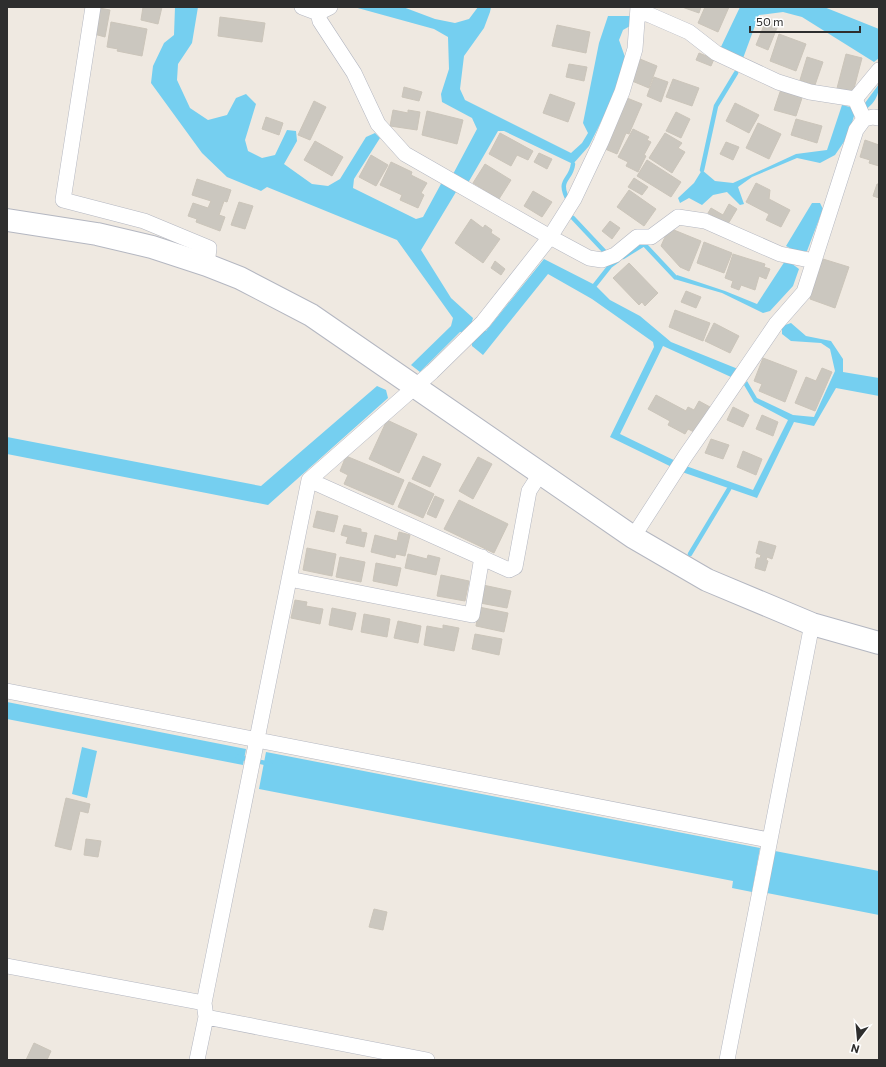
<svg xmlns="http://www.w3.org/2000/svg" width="886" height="1067" font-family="Commissioner,sans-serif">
  <rect width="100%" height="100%" fill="#efe9e1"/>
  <path fill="#75cff0" d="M 175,7 L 198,7 L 192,43 L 178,64 L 177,80 L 190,108 L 208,120 L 227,115 L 236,98 L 246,94 L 256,104 L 245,140 L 248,151 L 262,158 L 275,155 L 287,130 L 296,131 L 297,141 L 284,164 L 312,184 L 328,186 L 340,179 L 366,137 L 375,133 L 380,138 L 354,179 L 353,188 L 416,219 L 423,217 L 442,182 L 452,176 L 477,129 L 472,118 L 442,102 L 441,94 L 449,69 L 448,37 L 434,29 L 354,7 L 403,7 L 435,19 L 455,23 L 469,19 L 478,7 L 491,7 L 490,12 L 484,28 L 464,56 L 460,89 L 465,100 L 571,153 L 582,143 L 588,133 L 583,123 L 599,43 L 608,16 L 631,16 L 630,26 L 623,30 L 619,40 L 625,57 L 617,90 L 589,146 L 573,164 L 504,131 L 498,131 L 468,183 L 462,182 L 421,250 L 451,298 L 473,318 L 471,326 L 464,332 L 460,332 L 420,372 L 411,365 L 451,326 L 453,318 L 397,240 L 267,187 L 261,191 L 227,177 L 202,153 L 151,83 L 153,66 L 164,43 L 174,35 Z
    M 740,7 L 824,7 L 879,29 L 879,58 L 874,62 L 802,17 L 783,12 L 759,15 L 742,61 L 719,51 Z
    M 879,84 C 879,101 869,109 854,116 L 848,136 L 835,155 L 820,163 L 797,158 L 752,177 L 738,187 L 744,204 L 740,205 L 727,192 L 713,195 L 702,205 L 689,198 L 680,203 L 678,198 L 694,183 L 702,170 L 715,181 L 733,183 L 796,154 L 827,150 L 842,105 L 850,107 L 854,110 L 865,103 Z
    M 812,203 L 820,203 L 823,209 L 807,251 L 797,252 L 786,246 Z
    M 544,259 L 595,285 L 610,300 L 640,316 L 671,342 L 738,369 L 731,377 L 663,346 L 620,434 L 686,466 L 753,490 L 788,420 L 754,402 L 744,385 L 747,381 L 757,398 L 793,415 L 814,417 L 835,371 L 830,349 L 821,343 L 791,341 L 782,334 L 782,326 L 791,323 L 806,336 L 831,341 L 843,359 L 843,372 L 879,378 L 879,396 L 836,388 L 814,426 L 794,422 L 757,498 L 682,472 L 610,437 L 654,347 L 653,342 L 592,299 L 548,274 L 483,355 L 472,346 L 472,341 L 481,331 L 486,331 Z
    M 785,261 L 791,263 L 799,269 L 793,286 L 770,311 L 763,313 L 722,293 L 674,279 L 677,275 L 725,291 L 757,304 Z
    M 377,386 L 386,390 L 388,398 L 268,505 L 7,454 L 7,437 L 261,486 Z
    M 7,702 L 246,749 L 243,765 L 7,719 Z
    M 82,747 L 97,751 L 87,798 L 72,794 Z
    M 266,752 L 760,848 L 752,892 L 732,888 L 733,881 L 259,789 Z
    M 775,851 L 879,871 L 879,915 L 767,893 Z"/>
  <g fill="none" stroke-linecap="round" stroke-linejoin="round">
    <path stroke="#75cff0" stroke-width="4.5" d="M 702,170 L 716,106 L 736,73
      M 569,202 C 556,178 571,182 573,164
      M 573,218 L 605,252
      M 623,257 L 644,244 L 675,277
      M 595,285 L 610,266 L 617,261
      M 690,554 L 729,489
      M 238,757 L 270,764"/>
  </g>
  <path fill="#cbc7bf" stroke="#cbc5ba" d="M 143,7 L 162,7 L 158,24 L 141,20 Z
    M 682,7 L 701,7 L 699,13 Z
    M 705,7 L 729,7 L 718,32 L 698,23 Z
    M 99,8 L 110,10 L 105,37 L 94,34 Z
    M 220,17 L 265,23 L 262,42 L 218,36 Z
    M 767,18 L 779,23 L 768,50 L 756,45 Z
    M 111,22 L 147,29 L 142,56 L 117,51 L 118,49 L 107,47 Z
    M 557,25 L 590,32 L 586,53 L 552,46 Z
    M 779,34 L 806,44 L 796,71 L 770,61 Z
    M 699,53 L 714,59 L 711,66 L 696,60 Z
    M 846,54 L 862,58 L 852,96 L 836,92 Z
    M 807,57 L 823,62 L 815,85 L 800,80 Z
    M 640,59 L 657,66 L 649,88 L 632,81 Z
    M 569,64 L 587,67 L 584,81 L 566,77 Z
    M 654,77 L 668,82 L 661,102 L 647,96 Z
    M 673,79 L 699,88 L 692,106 L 666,97 Z
    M 404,87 L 422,92 L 419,101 L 402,97 Z
    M 781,89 L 803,95 L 796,116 L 774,110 Z
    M 550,94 L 575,103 L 568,122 L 543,113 Z
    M 627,98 L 642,104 L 629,134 L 626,133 L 617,154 L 605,149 Z
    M 314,101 L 326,107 L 310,140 L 298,135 Z
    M 735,103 L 759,115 L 749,133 L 726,121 Z
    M 393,110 L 408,113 L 408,110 L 420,112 L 417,130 L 390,126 Z
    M 427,111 L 463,120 L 457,144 L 422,135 Z
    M 676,112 L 690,119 L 681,138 L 666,131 Z
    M 266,117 L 283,123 L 279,135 L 262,129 Z
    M 796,119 L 822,126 L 817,143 L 791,135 Z
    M 758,123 L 781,134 L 769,159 L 746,148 Z
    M 633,129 L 649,137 L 647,140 L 651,142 L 644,155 L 646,156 L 638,172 L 626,166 L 628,162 L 618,157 Z
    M 500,133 L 533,151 L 528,160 L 517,155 L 511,166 L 489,154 Z
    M 665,133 L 682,143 L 678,148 L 685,152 L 672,173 L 649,158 Z
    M 865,140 L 879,145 L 879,166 L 869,163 L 870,160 L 860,157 Z
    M 315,141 L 343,157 L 332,176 L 304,160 Z
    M 726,142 L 739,147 L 733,160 L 720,154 Z
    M 539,153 L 552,159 L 547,169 L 534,162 Z
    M 371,155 L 388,165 L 376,186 L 359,177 Z
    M 647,160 L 681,182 L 671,197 L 637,176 Z
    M 391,162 L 412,172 L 411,175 L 427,183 L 421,193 L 424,195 L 418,208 L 400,200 L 402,195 L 380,185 Z
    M 485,164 L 511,180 L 499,199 L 473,183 Z
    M 634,178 L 648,187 L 642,195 L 628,187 Z
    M 197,179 L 231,190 L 227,202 L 224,201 L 219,215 L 225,217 L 220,231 L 196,222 L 197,219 L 188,216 L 193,203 L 208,208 L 211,201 L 192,195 Z
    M 756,183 L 770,190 L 769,199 L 790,210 L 781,227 L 766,220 L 769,214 L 746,202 Z
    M 877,184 L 879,184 L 879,198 L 873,196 Z
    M 629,190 L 656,209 L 644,226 L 617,207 Z
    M 533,191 L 552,202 L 542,217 L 524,206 Z
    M 239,202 L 253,206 L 245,229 L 231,225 Z
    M 729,204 L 737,209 L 728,224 L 708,213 L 711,208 L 723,215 Z
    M 471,219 L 483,228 L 485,225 L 492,230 L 491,233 L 500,239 L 483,263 L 455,243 Z
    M 610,221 L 620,228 L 612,239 L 602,231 Z
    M 669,228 L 701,241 L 689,271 L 680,267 L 661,246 Z
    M 704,242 L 732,253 L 724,273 L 697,263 Z
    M 733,254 L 765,264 L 764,267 L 770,269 L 766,279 L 759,276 L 755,290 L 741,285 L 739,290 L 731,287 L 733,281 L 725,278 Z
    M 823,259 L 849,267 L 835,308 L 810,299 Z
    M 495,261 L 505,269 L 501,275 L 491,268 Z
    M 629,263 L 658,293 L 645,306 L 642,302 L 639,305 L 613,278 Z
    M 686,291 L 701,297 L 696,308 L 681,302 Z
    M 675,310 L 710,323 L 703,341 L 669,327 Z
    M 714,323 L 739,336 L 730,353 L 705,341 Z
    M 763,358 L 797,371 L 785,402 L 759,391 L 762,384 L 754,381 Z
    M 822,368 L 832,372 L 815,411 L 795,403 L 806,377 L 816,381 Z
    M 656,395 L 686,411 L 688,407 L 694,410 L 699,401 L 710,407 L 696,433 L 688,429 L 685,434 L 668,425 L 670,421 L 648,409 Z
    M 733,407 L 749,415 L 743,427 L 727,420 Z
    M 762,415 L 778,422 L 773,436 L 756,429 Z
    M 387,420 L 417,434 L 399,473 L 369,459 Z
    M 711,439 L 729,445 L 723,459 L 705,453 Z
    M 743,451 L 762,459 L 756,475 L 737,467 Z
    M 346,456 L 404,480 L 393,505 L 344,484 L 348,475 L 340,471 Z
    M 423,456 L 441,464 L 430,487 L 412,479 Z
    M 478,457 L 492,464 L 473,499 L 459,491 Z
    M 409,482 L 434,494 L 423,518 L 398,507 Z
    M 435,496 L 444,500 L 436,518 L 427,514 Z
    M 459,500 L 508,524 L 494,553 L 444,529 Z
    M 317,511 L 338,516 L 334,532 L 313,527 Z
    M 344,525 L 361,529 L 361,532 L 367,533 L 364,547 L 346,543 L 348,537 L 341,535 Z
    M 399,532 L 410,535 L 405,556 L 396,554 L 395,558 L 371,552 L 375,535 L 397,541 Z
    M 759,541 L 776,546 L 772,559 L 767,557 L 766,560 L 768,561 L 765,571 L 755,568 L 757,558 L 760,558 L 761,555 L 756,553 Z
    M 307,548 L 336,554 L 332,576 L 303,570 Z
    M 408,554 L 427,559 L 428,555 L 440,558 L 436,575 L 405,568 Z
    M 340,557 L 365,562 L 361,582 L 336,577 Z
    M 376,563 L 401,568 L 397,586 L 373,581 Z
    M 441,575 L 469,581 L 465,601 L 437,596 Z
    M 483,585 L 511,591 L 507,608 L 480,603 Z
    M 295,600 L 307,602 L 306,606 L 323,609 L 320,624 L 291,618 Z
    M 479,607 L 508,613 L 504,632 L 476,626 Z
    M 332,608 L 356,613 L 352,630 L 329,625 Z
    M 364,614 L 390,619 L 387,637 L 361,632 Z
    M 398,621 L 421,626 L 418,643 L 394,638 Z
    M 443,625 L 459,628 L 454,651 L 424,645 L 427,626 L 443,629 Z
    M 475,634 L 502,639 L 499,655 L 472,649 Z
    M 66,798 L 90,804 L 88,813 L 80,811 L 71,850 L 55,846 Z
    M 86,839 L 101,841 L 98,857 L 84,855 Z
    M 374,909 L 387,912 L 383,930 L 369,927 Z
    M 34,1043 L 51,1051 L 47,1060 L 26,1060 Z"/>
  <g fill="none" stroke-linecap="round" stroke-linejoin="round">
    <g stroke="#b4b7c1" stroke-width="16">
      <path id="street" d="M 93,7 L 63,200 L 144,221 L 209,248 L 207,265
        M 302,7 L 318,13 L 330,7
        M 638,12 L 650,15 L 689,32 L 716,53 L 778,82 L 810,92 L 855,99 L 864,119 L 873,117 L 879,118
        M 318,13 L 320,21 L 354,73 L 378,124 L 405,154 L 550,237 L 589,258 L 602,260 L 615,255 L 637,237 L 651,237 L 678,217 L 705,221 L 780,254 L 814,261
        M 855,99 L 879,70
        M 309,480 L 509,570 L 515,567 L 529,491 L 540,474
        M 633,537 L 686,455 L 709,422 L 776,324 L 804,292 L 856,130 L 864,119
        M 289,579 L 472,615 L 482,557
        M 7,691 L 769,840
        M 7,966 L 204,1003
        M 206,1017 L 427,1060
        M 197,1060 L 206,1017 L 204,1003 L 309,480 L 432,372 L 483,322 L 550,237 L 574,199 L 601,142 L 622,92 L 635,49 L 638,7
        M 727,1060 L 812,624"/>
    </g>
    <g stroke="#b4b7c1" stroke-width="24">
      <path id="secondary" d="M 7,220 L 97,234 L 152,247 L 207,265 L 240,278 L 311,315 L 633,537 L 707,580 L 812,624 L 879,643"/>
    </g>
    <use href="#street" stroke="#fff" stroke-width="15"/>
    <use href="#secondary" stroke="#fff" stroke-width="22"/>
  </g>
  <rect width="886" height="1067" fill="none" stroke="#2e2e2e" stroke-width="16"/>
  <g transform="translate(858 1039) rotate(196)" stroke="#ffffff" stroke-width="3" paint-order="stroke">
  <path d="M0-3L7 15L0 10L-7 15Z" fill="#2e2e2e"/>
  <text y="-6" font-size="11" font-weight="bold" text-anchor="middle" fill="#2e2e2e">N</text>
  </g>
  <path d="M750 26v6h110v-6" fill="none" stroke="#2e2e2e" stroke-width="2"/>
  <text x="756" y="26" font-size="12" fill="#2e2e2e" stroke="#ffffff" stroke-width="3" paint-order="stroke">50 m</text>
</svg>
